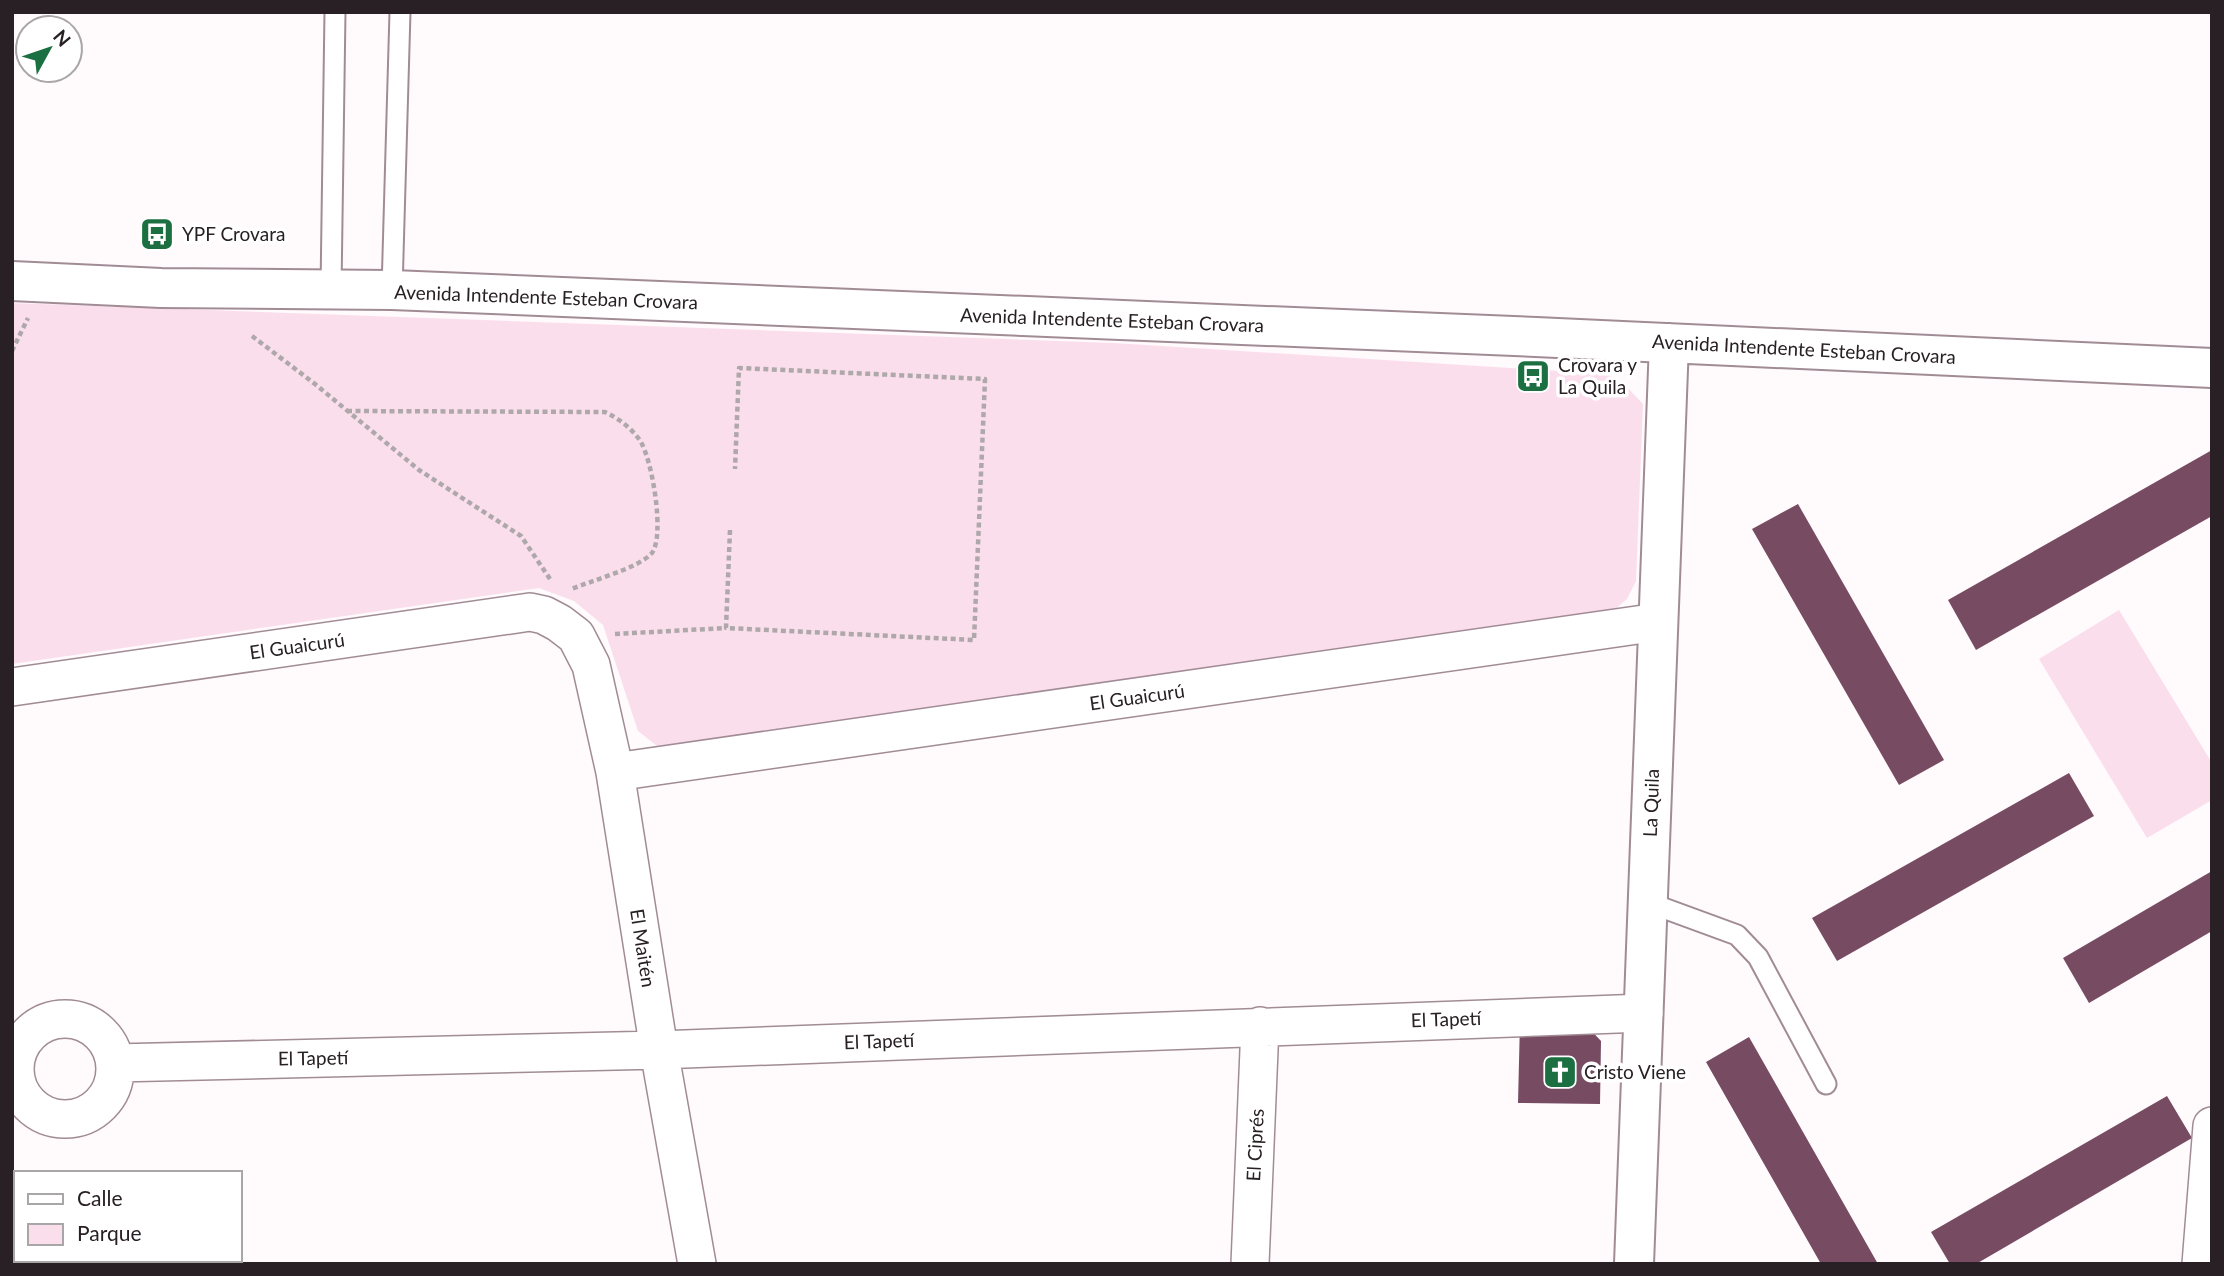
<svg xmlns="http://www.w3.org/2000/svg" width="2224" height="1276" font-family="Lato,sans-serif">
  <rect width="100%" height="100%" fill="#fffafc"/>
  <path fill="#fbdeec" d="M 12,303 L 1114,343 L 1607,374 L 1626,386 L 1643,404 L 1636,581 L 1627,599 L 1609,614 L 657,746 L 638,731 L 603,625 L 574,601 L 539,588 L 12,664 Z
    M 2119,610 L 2212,763 L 2212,800 L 2147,838 L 2039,659 Z"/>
  <path fill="#774b62" d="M 2212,450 L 2212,516 L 1976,650 L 1948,600 Z
    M 1798,504 L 1944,760 L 1899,785 L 1752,529 Z
    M 2069,773 L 2094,816 L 1837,961 L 1812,918 Z
    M 2212,871 L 2212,931 L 2089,1003 L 2063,958 Z
    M 1520,1021 L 1583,1022 L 1601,1041 L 1600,1104 L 1518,1103 Z
    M 1749,1037 L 1878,1264 L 1821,1264 L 1706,1062 Z
    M 2167,1096 L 2192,1138 L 1976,1264 L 1950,1264 L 1931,1232 Z"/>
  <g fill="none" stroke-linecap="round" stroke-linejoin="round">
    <g stroke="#a18c96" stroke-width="23">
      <path id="service" d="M 331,289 L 335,12
        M 392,290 L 400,12
        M 1647,902 L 1737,935 L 1758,957 L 1826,1084"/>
    </g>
    <g stroke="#a18c96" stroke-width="40">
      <path id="minor" d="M 12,687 L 530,612 L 544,615 L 559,623 L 576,636 L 591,665 L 615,772 L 659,1050 L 697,1264
        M 615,772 L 1658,622
        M15 1069a50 50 0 1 1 100 0a50 50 0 1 1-100 0Z
        M 115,1063 L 659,1050 L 1644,1013
        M 1250,1264 L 1260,1026
        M 2201,1264 L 2212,1126"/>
    </g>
    <g stroke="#a18c96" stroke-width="42">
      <path id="secondary" d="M 12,281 L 161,288 L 392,290 L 1536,337 L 2212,368
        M 1634,1264 L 1669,343"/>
    </g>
    <path stroke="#aea8aa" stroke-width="4.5" stroke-dasharray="5 3.5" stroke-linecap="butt" d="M 252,336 L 315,384 L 419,470 L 521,536 L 550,579
      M 12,351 L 28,318
      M 347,411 L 605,412 C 618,418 630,427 639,439 C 652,456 666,539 651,554 C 638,568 591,581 571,589
      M 730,530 L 726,628 L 974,640 L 985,379 L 739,368 L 735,469
      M 615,634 L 726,628"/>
    <use href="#service" stroke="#fff" stroke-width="19"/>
    <use href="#minor" stroke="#fff" stroke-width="37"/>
    <use href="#secondary" stroke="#fff" stroke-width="38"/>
  </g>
  <defs>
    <g id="bus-square" transform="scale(1.75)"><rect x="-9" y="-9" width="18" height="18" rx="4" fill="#1b6f41" stroke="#fff"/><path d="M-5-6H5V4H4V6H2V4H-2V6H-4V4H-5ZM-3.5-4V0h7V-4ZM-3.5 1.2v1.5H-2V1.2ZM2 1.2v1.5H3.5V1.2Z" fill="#fff"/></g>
    <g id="church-square" transform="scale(1.75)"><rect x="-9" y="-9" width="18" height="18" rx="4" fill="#1b6f41" stroke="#fff"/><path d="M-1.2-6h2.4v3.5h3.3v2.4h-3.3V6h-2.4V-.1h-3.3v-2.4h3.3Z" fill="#fff"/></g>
  </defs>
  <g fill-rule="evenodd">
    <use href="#bus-square" x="157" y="234"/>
    <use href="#bus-square" x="1533" y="376"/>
    <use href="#church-square" x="1560" y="1072"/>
  </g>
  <g text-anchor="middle" stroke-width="7" stroke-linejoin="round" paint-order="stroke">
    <g font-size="19" fill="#282024" stroke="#fff" text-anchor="start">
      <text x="182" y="241">YPF Crovara</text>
      <text x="1558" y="372">Crovara y<tspan x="1558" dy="22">La Quila</tspan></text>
      <text x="1584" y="1079">Cristo Viene</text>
    </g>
    <g font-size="19" fill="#282024" stroke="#fff">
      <text transform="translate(546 297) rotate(2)" y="7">Avenida Intendente Esteban Crovara</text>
      <text transform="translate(1112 320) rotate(2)" y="7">Avenida Intendente Esteban Crovara</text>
      <text transform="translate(1804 349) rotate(3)" y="7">Avenida Intendente Esteban Crovara</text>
      <text transform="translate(297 646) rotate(-8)" y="7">El Guaicurú</text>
      <text transform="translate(1137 697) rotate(-8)" y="7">El Guaicurú</text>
      <text transform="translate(1651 803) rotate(-88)" y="7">La Quila</text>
      <text transform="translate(643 948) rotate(81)" y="7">El Maitén</text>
      <text transform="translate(1446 1019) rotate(-2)" y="7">El Tapetí</text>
      <text transform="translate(879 1041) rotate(-2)" y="7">El Tapetí</text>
      <text transform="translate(313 1058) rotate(-1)" y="7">El Tapetí</text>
      <text transform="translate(1255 1145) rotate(-87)" y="7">El Ciprés</text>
    </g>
  </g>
  <rect width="2224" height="1276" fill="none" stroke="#282024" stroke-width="28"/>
  <rect x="14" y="1171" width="228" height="91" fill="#ffffff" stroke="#a9a6a7" stroke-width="2"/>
  <rect x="28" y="1194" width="35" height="10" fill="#ffffff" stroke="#a9a6a7" stroke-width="2"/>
  <text x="77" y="1206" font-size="21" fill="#282024">Calle</text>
  <rect x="28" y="1224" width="35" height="21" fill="#fbdeec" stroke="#a9a6a7" stroke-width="2"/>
  <text x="77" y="1241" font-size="21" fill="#282024">Parque</text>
  <g transform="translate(49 49) rotate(50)"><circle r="33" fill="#ffffff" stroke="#a9a6a7" stroke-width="2"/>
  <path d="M0-5L12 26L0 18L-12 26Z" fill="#1b6f41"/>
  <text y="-10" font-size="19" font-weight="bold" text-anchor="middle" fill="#282024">N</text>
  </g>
</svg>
